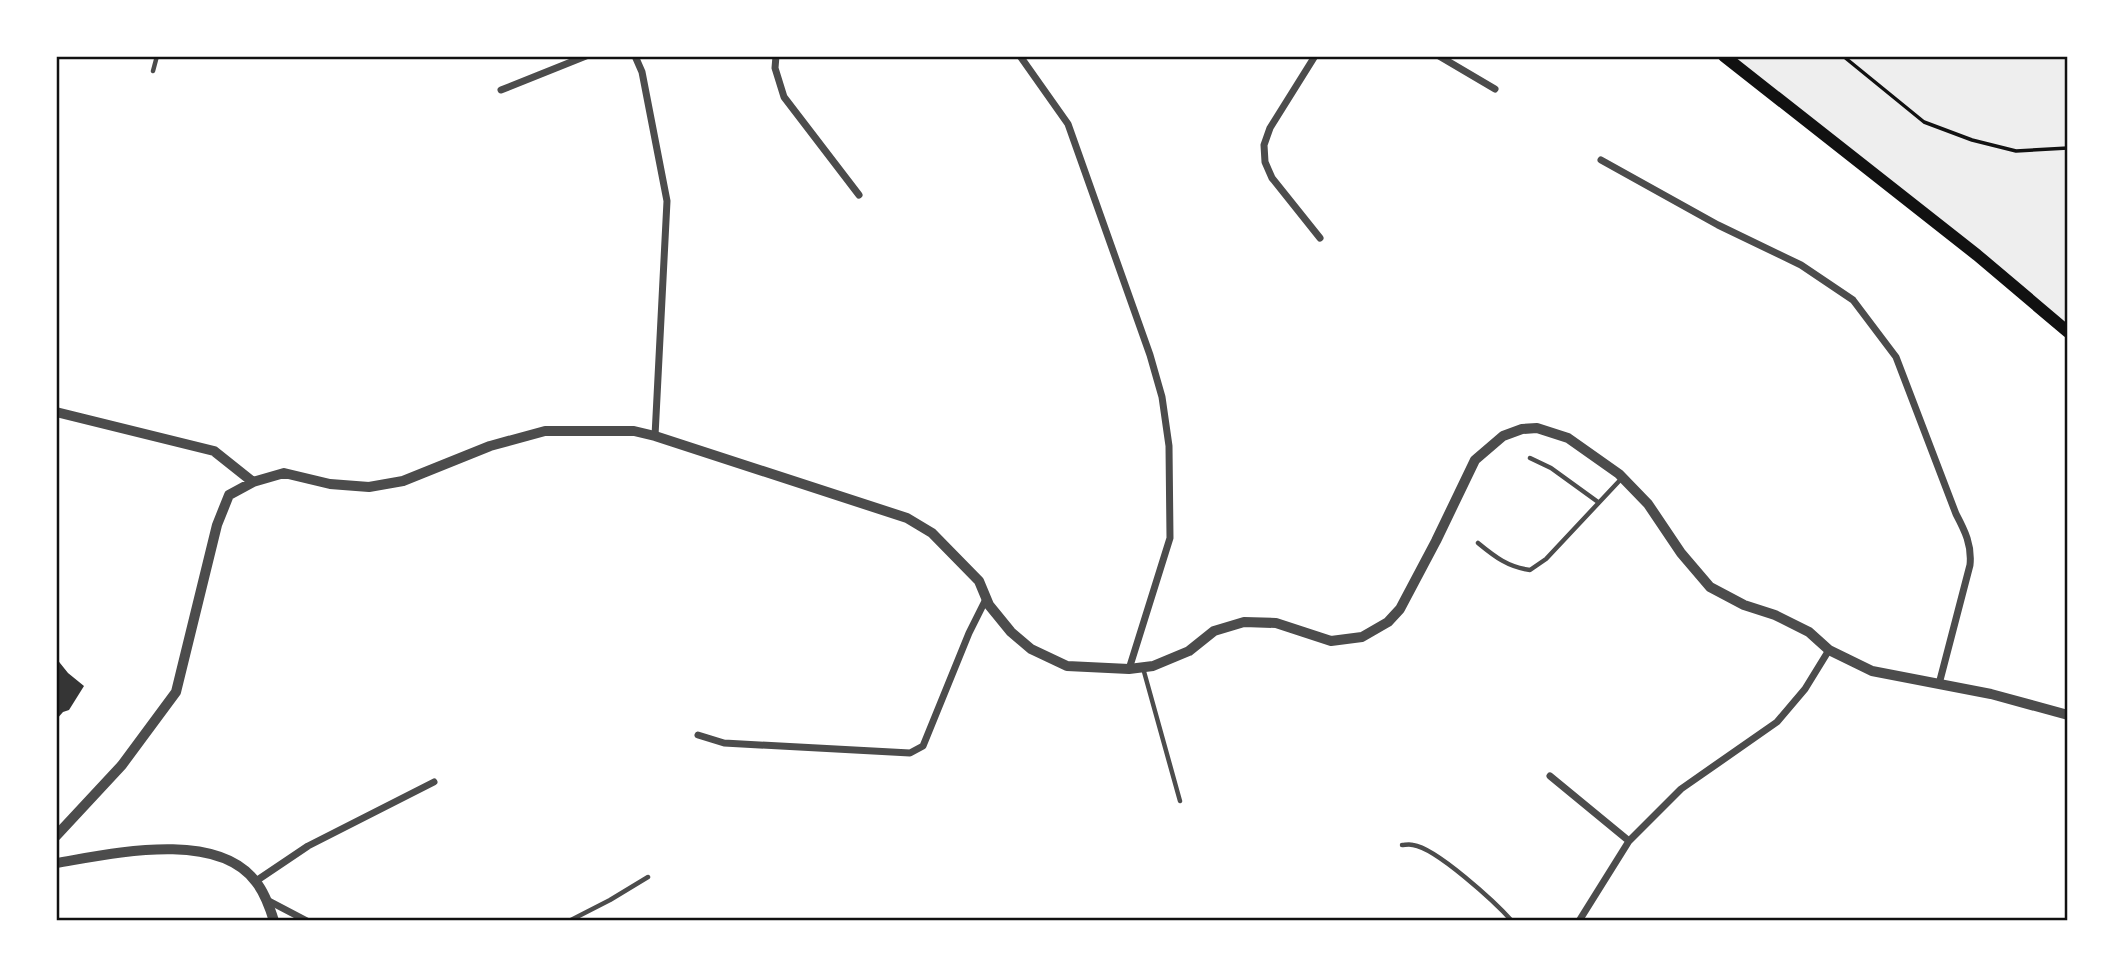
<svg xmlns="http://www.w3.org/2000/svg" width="2124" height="977" font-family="'Times New Roman',serif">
  <rect width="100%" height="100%" fill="#fff"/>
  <path fill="#eee" d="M 1726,56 L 2068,56 L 2068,332 Z"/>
  <path fill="#353535" d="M 56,658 L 68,673 L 84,686 L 69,710 L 63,712 L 56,720 Z"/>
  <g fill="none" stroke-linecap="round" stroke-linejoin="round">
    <path stroke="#111" stroke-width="3.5" d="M 1843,56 L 1924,122 L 1972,140 L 2016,151 L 2068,148"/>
    <path stroke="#4c4c4c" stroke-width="4.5" d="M 153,71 L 157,56
      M 1530,458 L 1551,468 L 1598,502
      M 1478,543 C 1495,557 1508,567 1530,570 L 1546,559 L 1622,478
      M 1143,668 L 1180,801
      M 1402,845 C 1405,845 1409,844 1413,845 C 1436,848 1495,902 1512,921
      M 569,921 L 610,900 L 648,877"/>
    <path stroke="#4c4c4c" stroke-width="7" d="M 635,56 L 642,72 L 667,201 L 655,436
      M 776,56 L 775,68 L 784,97 L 859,195
      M 1020,56 L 1068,124 L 1150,355 L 1162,397 L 1169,446 L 1170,538 L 1129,669
      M 1315,56 L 1270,128 L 1264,145 L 1265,162 L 1272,178 L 1320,238
      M 1439,56 L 1495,89
      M 501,90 L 586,56
      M 1601,160 L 1718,225 L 1801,265 L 1853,300 L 1896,357 L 1956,514 C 1965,531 1972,545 1970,565 L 1939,684
      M 698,735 L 724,743 L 910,753 L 923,746 L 969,633 L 986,599
      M 1550,776 L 1629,841
      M 256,881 L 308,846 L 434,782
      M 267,900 L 307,921
      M 1579,921 L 1629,841 L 1681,789 L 1777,722 L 1805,689 L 1829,650"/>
    <path stroke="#4c4c4c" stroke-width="10" d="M 56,412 L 214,451 L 253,482
      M 56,836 L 122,765 L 176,692 L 217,525 L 229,495 L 253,482 L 284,473 L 330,484 L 369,487 L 403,481 L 490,446 L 545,431 L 634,431 L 655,436 L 907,518 L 932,533 L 979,581 L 989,605 L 1011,632 L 1031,649 L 1067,666 L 1129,669 L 1153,666 L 1189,651 L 1214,631 L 1244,622 L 1276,623 L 1331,641 L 1362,637 L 1388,622 L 1400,609 L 1436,541 L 1475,460 L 1503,436 L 1522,429 L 1537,428 L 1568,438 L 1619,474 L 1648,504 L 1681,553 L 1710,587 L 1744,605 L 1775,615 L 1809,632 L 1829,650 L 1872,671 L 1991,694 L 2068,715
      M 56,863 C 111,854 217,829 256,882 C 265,893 270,908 274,921"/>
    <path stroke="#111" stroke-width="12" d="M 1724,56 L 1977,255 L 2068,332"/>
  </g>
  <rect width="2124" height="977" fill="none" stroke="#ffffff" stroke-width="116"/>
  <rect x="58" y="58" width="2008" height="861" fill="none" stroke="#111" stroke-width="2.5"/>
</svg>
